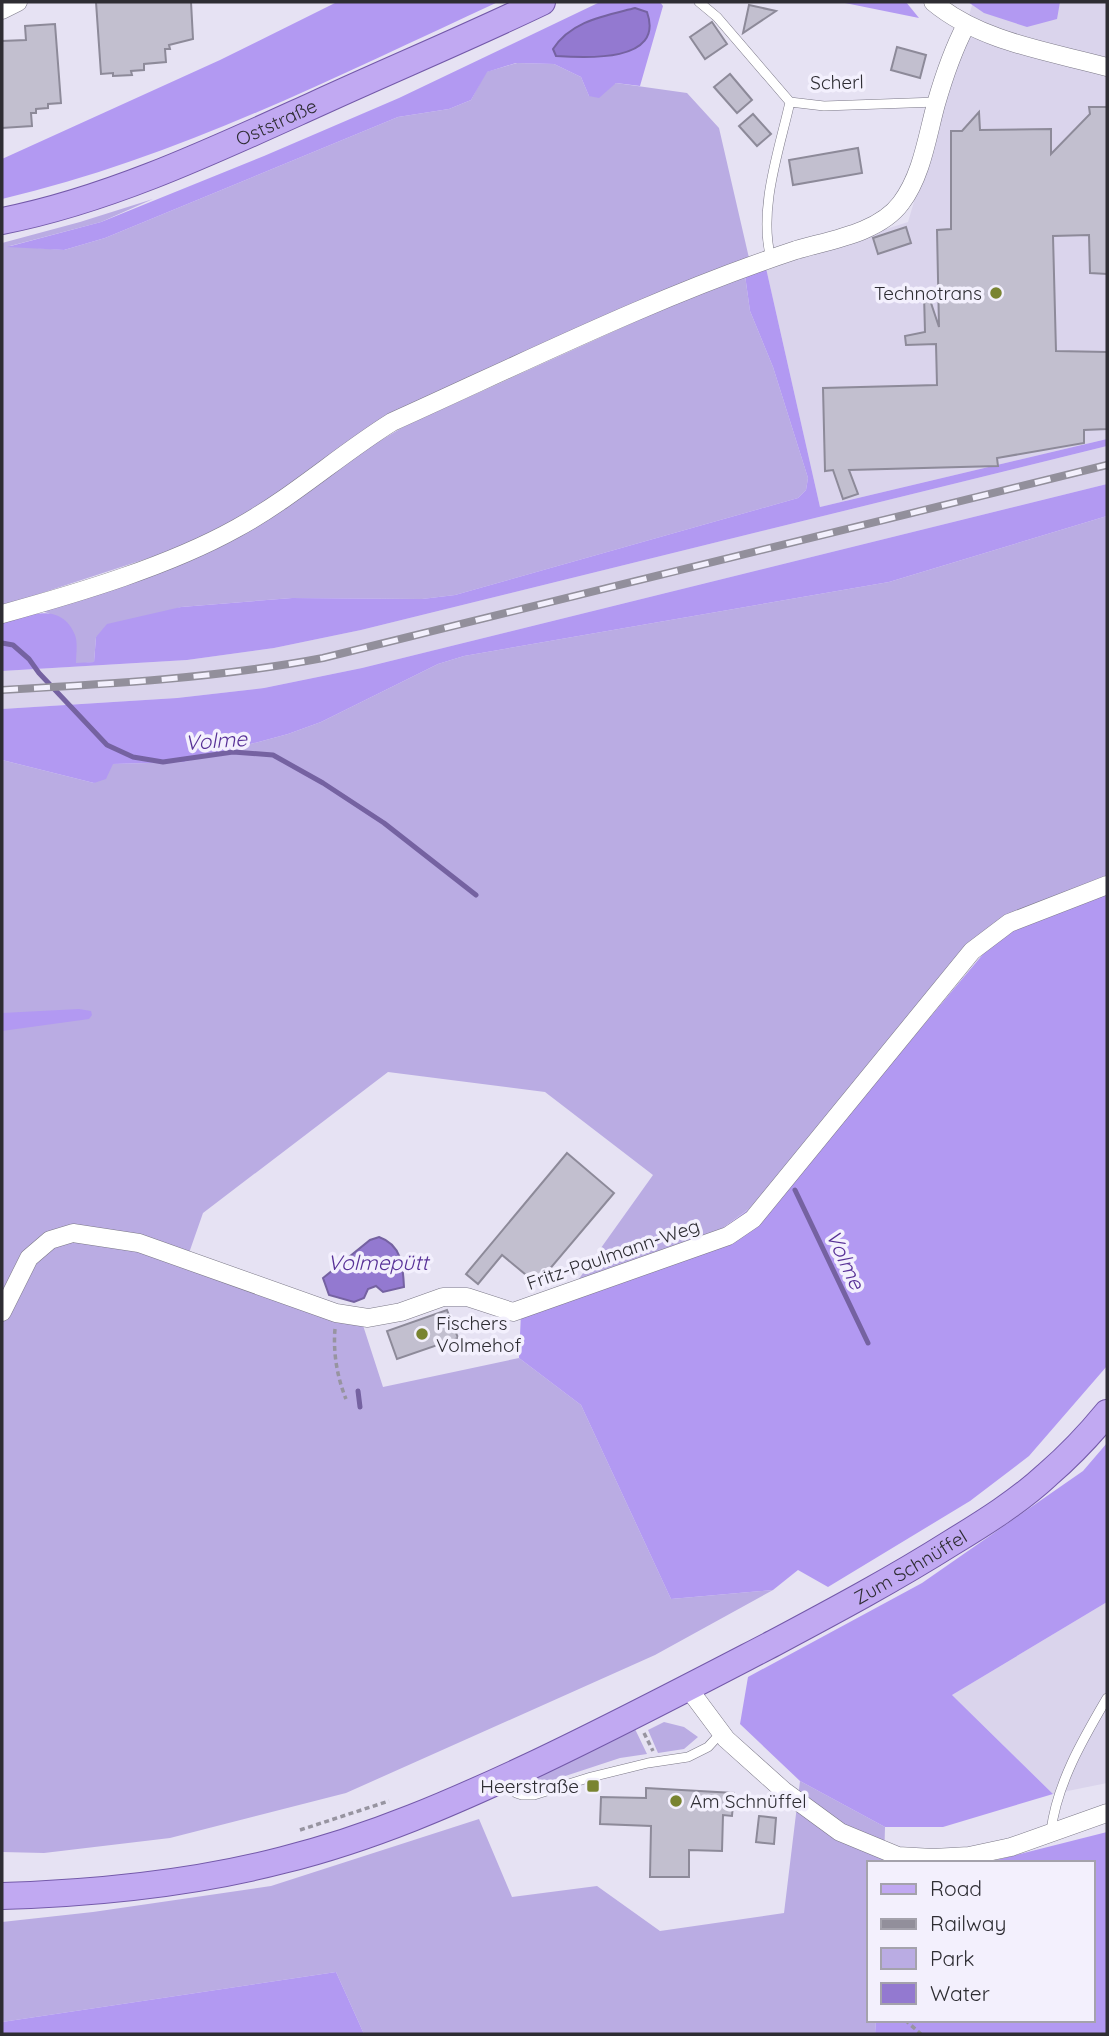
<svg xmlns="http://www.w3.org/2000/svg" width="1109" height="2036" font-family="Quicksand,sans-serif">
  <rect width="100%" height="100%" fill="#e6e2f3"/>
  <path fill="#dad4ec" d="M 973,2 L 1107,2 L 1107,439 L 820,507 L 766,268 L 908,222 Z
    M 1107,446 L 1107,484 L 362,668 L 264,688 L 177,698 L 2,709 L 2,671 L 187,660 L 274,648 L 361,630 Z
    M 1107,1602 L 1107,1783 L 1053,1794 L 952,1695 Z"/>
  <path fill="#baace3" d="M 517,63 L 554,64 L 581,77 L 589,96 L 616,83 L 687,93 L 719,128 L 749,258 L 392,414 L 352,438 L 263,505 L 213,533 L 161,554 L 2,606 L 2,243 L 80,222 L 153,199 L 101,222 L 10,246 L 64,250 L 105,238 L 398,117 L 449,109 L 471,100 L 486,72 Z
    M 745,275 L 750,311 L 773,367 L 808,478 L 806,490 L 798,498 L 455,595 L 422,599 L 292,598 L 181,607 L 96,637 L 94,662 L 76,664 C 75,632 73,622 42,611 L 228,542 L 278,513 L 366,449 L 405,426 L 670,306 Z
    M 1107,516 L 1107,876 L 1075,888 L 1000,925 L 780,1178 L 750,1208 L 690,1252 L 566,1297 L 653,1175 L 545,1092 L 388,1072 L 203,1213 L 189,1253 L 359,1313 L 383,1387 L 519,1358 L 581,1405 L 671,1599 L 773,1590 L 655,1655 L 346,1793 L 170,1838 L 44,1853 L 2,1852 L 2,760 L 94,783 L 112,764 L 184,762 L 288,734 L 321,722 L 438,664 L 464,656 L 889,582 Z
    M 664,1722 L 684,1727 L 698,1737 L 684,1749 L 658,1753 L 648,1730 Z
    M 635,1729 L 647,1754 L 620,1758 L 538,1785 L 533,1783 L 530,1778 Z
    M 800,1781 L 885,1827 L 884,1863 L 869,1863 L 869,2020 L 876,2020 L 875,2034 L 364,2034 L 336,1972 L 2,2022 L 2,1922 L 93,1912 L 271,1886 L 479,1819 L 512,1897 L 597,1886 L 660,1931 L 784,1913 Z"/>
  <path fill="#b299f2" d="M 337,2 L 498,2 C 337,76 175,159 2,199 L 2,159 L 220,60 Z
    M 600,2 L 660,2 L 663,6 L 640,86 L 616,83 L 599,98 L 589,96 L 581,77 L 554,64 L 516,63 L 487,72 L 471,100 L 449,109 L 398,117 L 105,238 L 64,250 L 7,247 L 101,222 L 264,156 L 399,98 Z
    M 840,2 L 906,2 L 919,18 Z
    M 968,2 L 1060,2 L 1057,19 L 1027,27 L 984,13 Z
    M 766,268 L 820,507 L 1107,439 L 1107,446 L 361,630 L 274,648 L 187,660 L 2,671 L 2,623 C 28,615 61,601 75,635 C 78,643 76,655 76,663 L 94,662 L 96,637 L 107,624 L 181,607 L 292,598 L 422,599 L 455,595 L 798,498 L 806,490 L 808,478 L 773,367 L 750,311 L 745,275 Z
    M 1107,484 L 1107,516 L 889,582 L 464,656 L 438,664 L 321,722 L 288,734 L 184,762 L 113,764 L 106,779 L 94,783 L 2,760 L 2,709 L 177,698 L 264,688 L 362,668 Z
    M 1107,890 L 1107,1366 L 1029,1456 L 970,1501 L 828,1587 L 798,1570 L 773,1590 L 671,1599 L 581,1405 L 519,1358 L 521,1313 L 690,1252 L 800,1172 L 984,953 L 1021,925 Z
    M 79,1009 L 91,1011 L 92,1015 L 89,1019 L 2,1031 L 2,1013 Z
    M 1107,1443 L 1107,1602 L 952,1695 L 1053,1794 L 943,1827 L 885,1827 L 800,1781 L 740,1724 L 748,1677 L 922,1583 L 1083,1471 Z
    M 1107,1832 L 1107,2034 L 875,2034 L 876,2020 L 1093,2020 L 1093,1863 L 985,1863 Z
    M 336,1972 L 364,2034 L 2,2034 L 2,2022 Z"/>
  <path fill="#9379d0" stroke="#7562a1" stroke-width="2" d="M 635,8 L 647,12 C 665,63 586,58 556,56 L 553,49 C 571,21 604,16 635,8 Z
    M 379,1237 C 402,1245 403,1266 404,1287 L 383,1292 L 376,1286 L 368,1289 L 364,1298 L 354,1302 L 329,1295 L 323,1278 L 370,1240 Z"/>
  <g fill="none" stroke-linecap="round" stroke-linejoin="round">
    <path stroke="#7562a1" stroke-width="5" d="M 2,643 L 13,645 L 29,659 L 39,673 L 107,745 L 133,757 L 163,762 L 233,752 L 273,755 L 323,783 L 384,823 L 476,895
      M 795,1190 L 868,1343
      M 358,1391 L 360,1407"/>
  </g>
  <path fill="#c2bfcf" stroke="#8d8a99" stroke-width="2" d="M 96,2 L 191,2 L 193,39 L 169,45 L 170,49 L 165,49 L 166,62 L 144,64 L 144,70 L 131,71 L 132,75 L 113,76 L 113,73 L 101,74 Z
    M 749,5 L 776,11 L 743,33 Z
    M 712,22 L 727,44 L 705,59 L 690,37 Z
    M 55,24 L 61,103 L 48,104 L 48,108 L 36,109 L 36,113 L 31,113 L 32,126 L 2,128 L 2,41 L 26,40 L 25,26 Z
    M 897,47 L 926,55 L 920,78 L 891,70 Z
    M 730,74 L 752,100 L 737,113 L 714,87 Z
    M 1089,107 L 1107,107 L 1107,274 L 1090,273 L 1089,235 L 1053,236 L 1056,351 L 1107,352 L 1107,429 L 1084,430 L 1084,443 L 997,458 L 998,466 L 849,470 L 858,494 L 843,499 L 833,470 L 825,471 L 823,388 L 937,385 L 936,344 L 906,345 L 905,336 L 925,332 L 924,294 L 928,294 L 939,327 L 937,230 L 951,229 L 951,131 L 962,131 L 979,112 L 980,130 L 1051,129 L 1051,154 L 1090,114 Z
    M 753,114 L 771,134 L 757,146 L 739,126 Z
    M 858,148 L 862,173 L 793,185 L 789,160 Z
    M 906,227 L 911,243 L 878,254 L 873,238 Z
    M 567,1153 L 614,1193 L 537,1284 L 502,1255 L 478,1284 L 466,1274 Z
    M 447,1310 L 458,1338 L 397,1359 L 387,1331 Z
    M 646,1788 L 734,1793 L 732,1816 L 723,1815 L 722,1851 L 689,1850 L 689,1877 L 650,1877 L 651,1826 L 600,1824 L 601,1797 L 646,1798 Z
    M 759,1816 L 776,1818 L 774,1844 L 756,1842 Z"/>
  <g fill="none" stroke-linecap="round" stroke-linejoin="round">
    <g stroke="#7b7887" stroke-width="10">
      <path id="lane" d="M 699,2 L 717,17 L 790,102 L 824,106 L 937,102
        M 771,259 C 758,209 779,151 790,102
        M 506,1779 L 516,1793 L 522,1795 L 534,1795 L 591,1777 L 648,1763 L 688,1757 L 708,1747 L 720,1734
        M 1051,1831 C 1057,1783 1083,1739 1107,1698"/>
    </g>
    <g stroke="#7b7887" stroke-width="19">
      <path id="street" d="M 933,2 C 981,42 1048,51 1107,67
        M 2,10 L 18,2
        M 2,614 C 78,593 169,566 237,528 C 292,498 339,455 392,422 C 525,362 657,296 796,250 C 830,240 879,233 901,203 C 922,175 927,137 936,104 C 944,76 953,50 966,25
        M 2,1312 L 29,1258 L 50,1240 L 73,1233 L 139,1243 L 336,1313 L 368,1318 L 401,1312 L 443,1297 L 467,1297 L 513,1312 L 728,1236 L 753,1219 L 972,951 L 1009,923 L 1107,885
        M 688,1688 L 726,1739 L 784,1791 L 840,1832 L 898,1856 L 933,1858 L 969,1856 L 1011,1847 L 1107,1813"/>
    </g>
    <g stroke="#7359a9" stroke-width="28">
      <g id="primary">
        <path id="s1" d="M 2,221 C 109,200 215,150 314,105 C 390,70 467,38 542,2"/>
        <path id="s2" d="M 2,1896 C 97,1893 191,1884 283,1860 C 372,1838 454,1802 537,1763 C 617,1725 695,1684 774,1643 C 834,1611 894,1579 951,1543 C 984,1523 1019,1501 1047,1475 C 1069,1456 1089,1435 1107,1413"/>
      </g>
    </g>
    <path stroke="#9794a0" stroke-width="3.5" stroke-dasharray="5 3.5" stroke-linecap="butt" d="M 335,1329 C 333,1352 337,1377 346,1399
      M 644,1733 L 653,1751
      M 300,1830 L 389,1801
      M 905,2020 L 921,2034"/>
    <use href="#lane" stroke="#fff" stroke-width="9"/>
    <use href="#street" stroke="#fff" stroke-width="18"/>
    <use href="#primary" stroke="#c1a9f2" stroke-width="26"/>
    <g stroke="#928f9b" stroke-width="8">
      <path id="rail" d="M 2,690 C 110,684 217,678 323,658 L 1107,465"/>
    </g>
    <use href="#rail" stroke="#f3f0fd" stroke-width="5" stroke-dasharray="16" stroke-linecap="butt"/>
  </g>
  <g fill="#798431" stroke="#f3f0fd" stroke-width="2.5">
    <circle cx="996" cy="293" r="7"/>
    <circle cx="422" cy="1334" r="7"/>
    <rect x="586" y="1779" width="14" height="14" rx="3.5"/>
    <circle cx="676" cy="1801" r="7"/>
  </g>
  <g text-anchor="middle" stroke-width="7" stroke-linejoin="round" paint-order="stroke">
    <g font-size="19" fill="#2e2d33" stroke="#f3f0fd">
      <text transform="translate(837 82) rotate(-1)" y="7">Scherl</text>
      <text dy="7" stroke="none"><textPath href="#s1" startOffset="292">Oststraße</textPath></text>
      <text transform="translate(613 1254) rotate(-19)" y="7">Fritz-Paulmann-Weg</text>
      <text dy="7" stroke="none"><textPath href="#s2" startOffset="978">Zum Schnüffel</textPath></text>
    </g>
    <g font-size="19" fill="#2e2d33" stroke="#f3f0fd" text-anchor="end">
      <text x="982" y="300">Technotrans</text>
      <text x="436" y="1330" text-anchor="start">Fischers<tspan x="436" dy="22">Volmehof</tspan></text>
      <text x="579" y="1793">Heerstraße</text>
      <text x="690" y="1808" text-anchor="start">Am Schnüffel</text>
    </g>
    <g font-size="21" font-style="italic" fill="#573096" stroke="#f3f0fd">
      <text transform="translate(216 741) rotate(-4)" y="7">Volme</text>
      <text transform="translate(845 1260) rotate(65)" y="7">Volme</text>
      <text x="378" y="1270">Volmepütt</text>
    </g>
  </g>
  <rect width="1109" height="2036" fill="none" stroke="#2e2d33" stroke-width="7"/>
  <rect x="867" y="1861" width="228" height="161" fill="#f3f0fd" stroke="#a4a2ac" stroke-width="2"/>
  <rect x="881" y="1884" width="35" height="10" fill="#c1a9f2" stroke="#a4a2ac" stroke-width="2"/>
  <text x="930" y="1896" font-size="21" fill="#2e2d33">Road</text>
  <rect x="881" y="1919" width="35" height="10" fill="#928f9b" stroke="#a4a2ac" stroke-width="2"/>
  <text x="930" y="1931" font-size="21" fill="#2e2d33">Railway</text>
  <rect x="881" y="1948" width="35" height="21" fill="#baace3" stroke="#a4a2ac" stroke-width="2"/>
  <text x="930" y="1966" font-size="21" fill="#2e2d33">Park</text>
  <rect x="881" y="1983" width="35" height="21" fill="#9379d0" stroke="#a4a2ac" stroke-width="2"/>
  <text x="930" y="2001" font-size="21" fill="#2e2d33">Water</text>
</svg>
